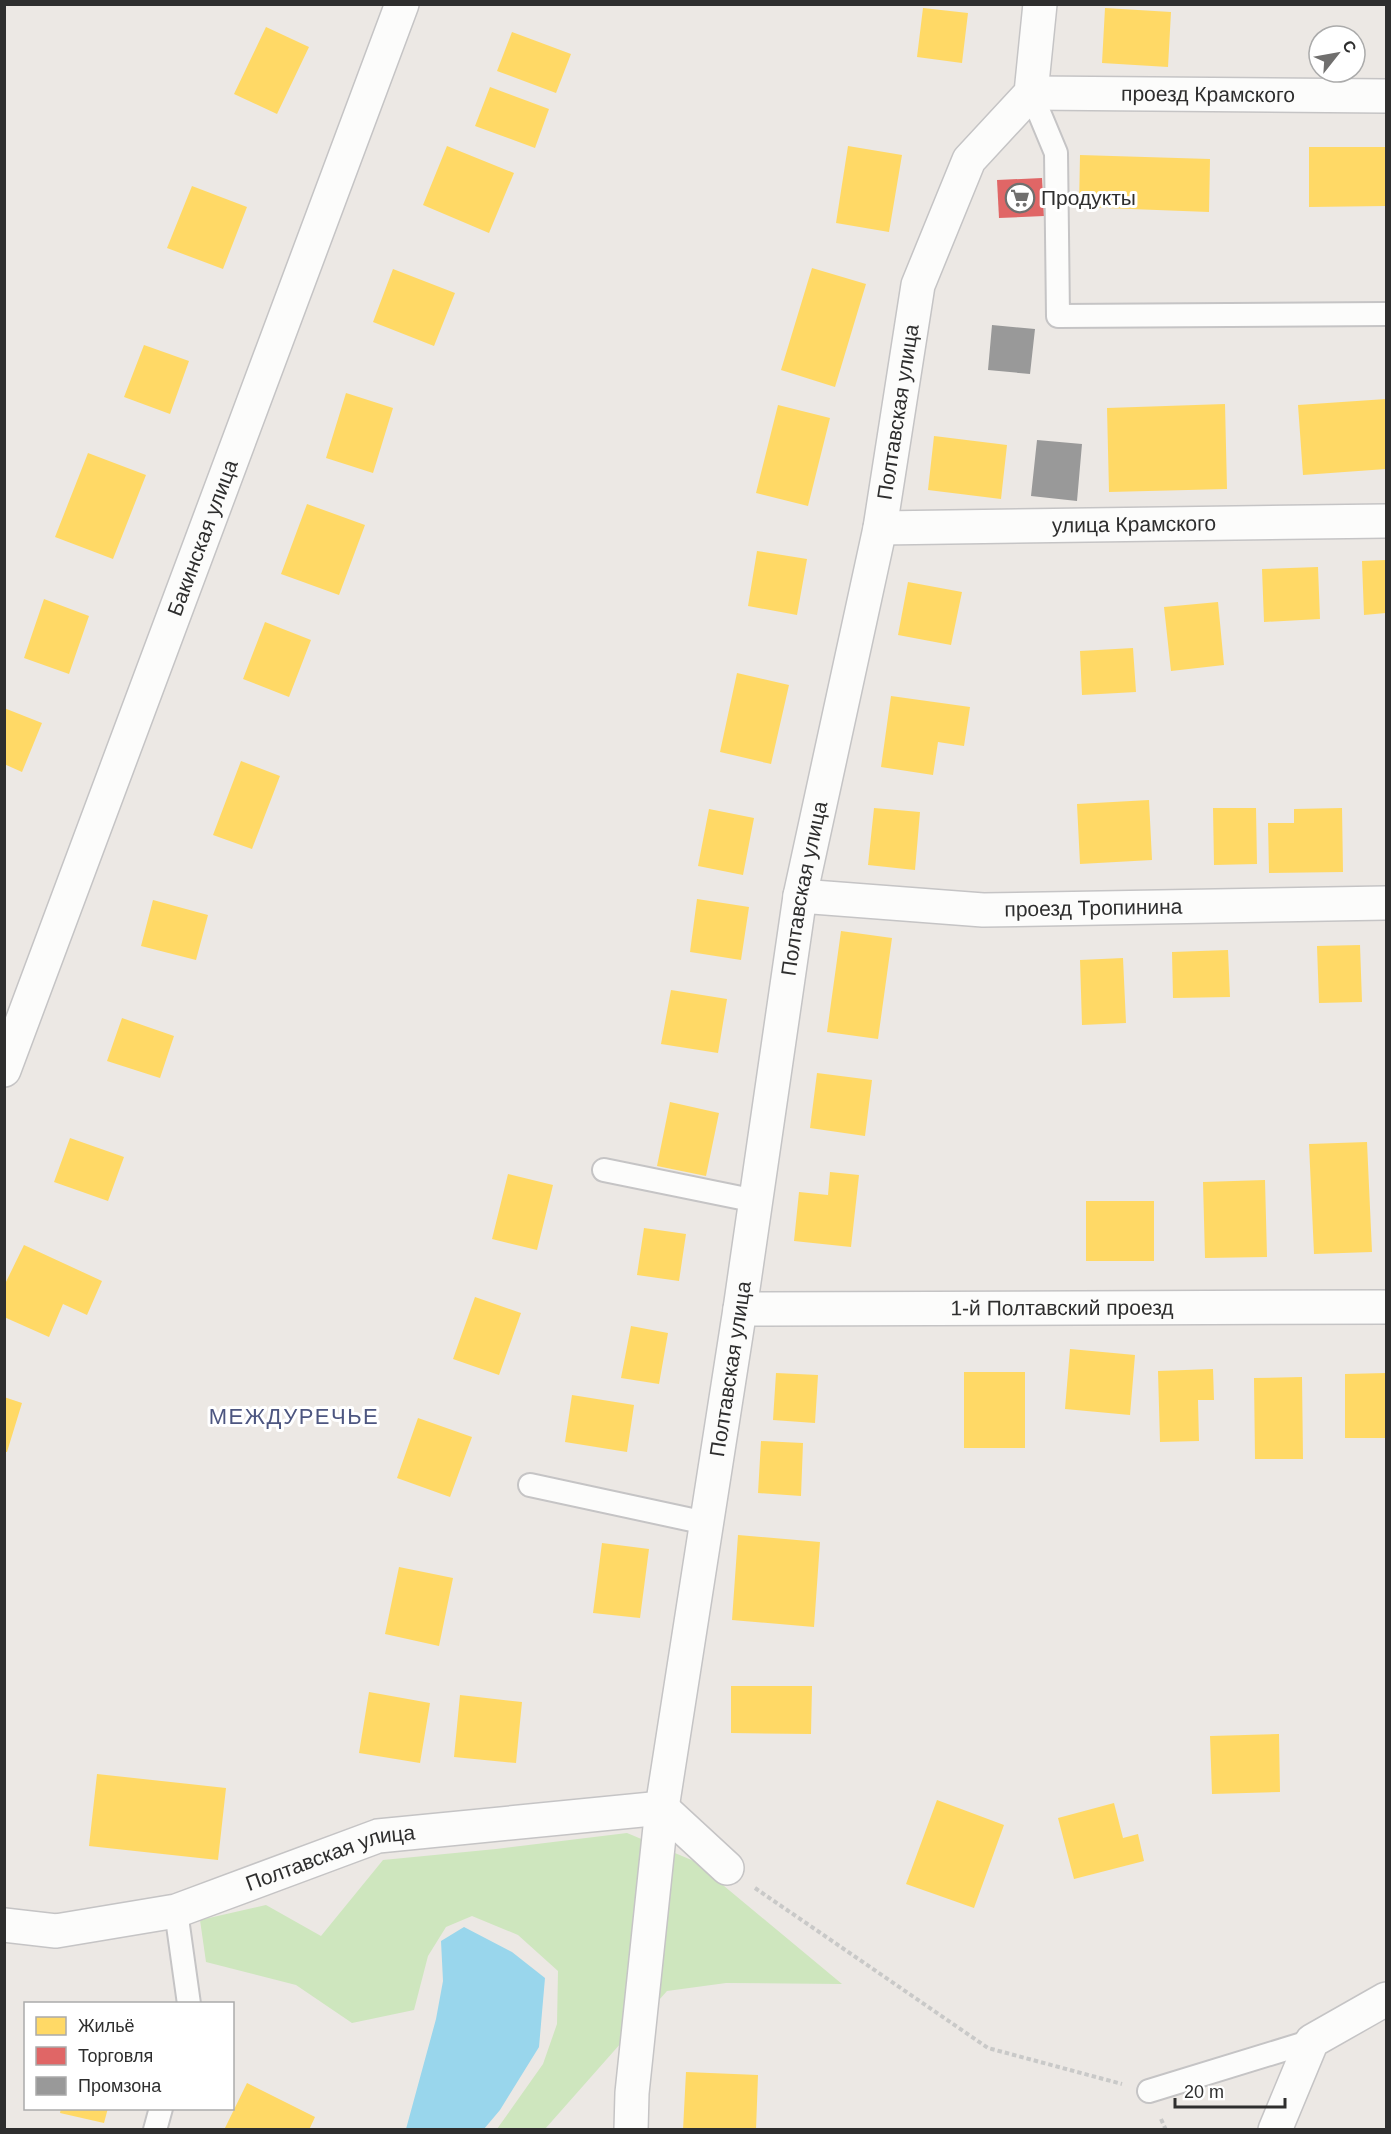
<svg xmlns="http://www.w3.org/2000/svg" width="1391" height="2134" font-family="Arial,sans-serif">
  <rect width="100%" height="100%" fill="#ece8e4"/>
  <path fill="#cee6be" d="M 627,1833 L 694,1861 L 842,1984 L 726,1983 L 667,1991 L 545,2129 L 497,2129 L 543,2064 L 557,2024 L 558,1971 L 518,1935 L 472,1916 L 446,1927 L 428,1956 L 414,2010 L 352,2023 L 296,1985 L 206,1962 L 200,1920 L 266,1905 L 321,1936 L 383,1860 L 496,1849 Z"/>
  <path fill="#99d6ec" d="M 464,1927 L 512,1952 L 545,1978 L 539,2047 L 500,2110 L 484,2129 L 406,2129 L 436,2019 L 443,1981 L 441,1941 Z"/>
  <path fill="#ffd966" d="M 923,8 L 968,13 L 962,63 L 917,57 Z
    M 1105,8 L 1171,12 L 1168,67 L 1102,63 Z
    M 266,27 L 309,47 L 277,114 L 234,94 Z
    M 512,32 L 571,54 L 556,93 L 497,71 Z
    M 490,87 L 549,109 L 535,148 L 475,126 Z
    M 447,146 L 514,173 L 489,233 L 423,205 Z
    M 848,146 L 902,155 L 889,232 L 836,223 Z
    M 1309,147 L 1386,147 L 1386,206 L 1309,207 Z
    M 1080,155 L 1210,159 L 1209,212 L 1079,207 Z
    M 192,186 L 247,207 L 223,269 L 167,248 Z
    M 812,268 L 866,284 L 835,387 L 781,370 Z
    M 393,269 L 455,293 L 434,346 L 373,322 Z
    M 144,345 L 189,361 L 170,414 L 124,397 Z
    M 346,393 L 393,408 L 373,473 L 326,458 Z
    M 1386,399 L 1386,469 L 1303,475 L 1298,405 Z
    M 1225,404 L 1227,489 L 1109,492 L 1107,408 Z
    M 778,405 L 830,418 L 808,506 L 756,493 Z
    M 934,436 L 1007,445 L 1001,499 L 928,490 Z
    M 88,453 L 146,475 L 113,559 L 55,537 Z
    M 307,504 L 365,525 L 339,595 L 281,574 Z
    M 757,551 L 807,559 L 797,615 L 748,606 Z
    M 1386,560 L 1386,613 L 1364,615 L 1362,561 Z
    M 1318,567 L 1320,619 L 1264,622 L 1262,569 Z
    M 908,582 L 962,592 L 951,645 L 898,635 Z
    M 44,599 L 89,616 L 69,674 L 24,658 Z
    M 1218,602 L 1224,665 L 1171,671 L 1164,607 Z
    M 265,622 L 311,640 L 289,697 L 243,679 Z
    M 1133,648 L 1136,692 L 1082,695 L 1080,651 Z
    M 737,673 L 789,685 L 771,764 L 720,752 Z
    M 891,696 L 970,707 L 964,746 L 938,742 L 933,775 L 881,767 Z
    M 4,708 L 42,723 L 22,772 L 4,764 Z
    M 241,761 L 280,776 L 252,849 L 213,835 Z
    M 1149,800 L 1152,860 L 1080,864 L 1077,804 Z
    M 874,808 L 920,812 L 915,870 L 868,865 Z
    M 1213,808 L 1256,808 L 1257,864 L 1214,865 Z
    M 1342,808 L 1343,872 L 1269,873 L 1268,823 L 1294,823 L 1294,809 Z
    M 709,809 L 754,818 L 743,875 L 698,866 Z
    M 697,899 L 749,907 L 741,960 L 690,952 Z
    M 153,900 L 208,915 L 196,960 L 141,946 Z
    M 841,931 L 892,938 L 878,1039 L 827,1032 Z
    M 1360,945 L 1362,1002 L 1319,1003 L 1317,946 Z
    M 1228,950 L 1230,997 L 1173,998 L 1172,952 Z
    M 1123,958 L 1126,1023 L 1082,1025 L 1080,960 Z
    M 671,990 L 727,999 L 718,1053 L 661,1044 Z
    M 122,1018 L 174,1036 L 160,1078 L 107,1061 Z
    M 817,1073 L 872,1080 L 865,1136 L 810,1128 Z
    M 670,1102 L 719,1113 L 706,1176 L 657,1166 Z
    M 70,1138 L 124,1157 L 108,1201 L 54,1182 Z
    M 1367,1142 L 1372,1252 L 1314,1254 L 1309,1144 Z
    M 830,1172 L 859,1175 L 851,1247 L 794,1241 L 799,1192 L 828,1195 Z
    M 508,1174 L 553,1185 L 537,1250 L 492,1239 Z
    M 1265,1180 L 1267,1257 L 1205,1258 L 1203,1182 Z
    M 1086,1201 L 1154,1201 L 1154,1261 L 1086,1261 Z
    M 644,1228 L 686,1234 L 679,1281 L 637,1275 Z
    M 24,1245 L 102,1281 L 87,1315 L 63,1304 L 49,1337 L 4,1317 L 4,1286 Z
    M 475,1297 L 521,1313 L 499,1375 L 453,1359 Z
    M 631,1326 L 668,1333 L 659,1384 L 621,1378 Z
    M 1070,1349 L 1135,1355 L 1130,1415 L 1065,1409 Z
    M 1213,1369 L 1214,1400 L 1198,1400 L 1199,1441 L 1160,1442 L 1158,1371 Z
    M 964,1372 L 1025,1372 L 1025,1448 L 964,1448 Z
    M 776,1373 L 818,1375 L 815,1423 L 773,1420 Z
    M 1386,1373 L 1386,1438 L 1345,1438 L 1345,1374 Z
    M 1302,1377 L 1303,1459 L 1255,1459 L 1254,1378 Z
    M 572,1395 L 634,1405 L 627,1452 L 565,1442 Z
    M 4,1397 L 22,1403 L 7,1452 L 4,1452 Z
    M 418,1418 L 472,1437 L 450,1497 L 397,1478 Z
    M 761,1441 L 803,1443 L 801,1496 L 758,1493 Z
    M 738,1535 L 820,1542 L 814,1627 L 732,1620 Z
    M 602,1543 L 649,1549 L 640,1618 L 593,1613 Z
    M 399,1567 L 453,1578 L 439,1646 L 385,1634 Z
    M 731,1686 L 812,1686 L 811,1734 L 731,1733 Z
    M 369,1692 L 430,1703 L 420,1763 L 359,1753 Z
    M 460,1695 L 522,1702 L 516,1763 L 454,1757 Z
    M 1279,1734 L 1280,1792 L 1212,1794 L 1210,1736 Z
    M 97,1774 L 226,1788 L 218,1860 L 89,1846 Z
    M 937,1800 L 1004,1825 L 974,1908 L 906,1884 Z
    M 1114,1803 L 1123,1838 L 1138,1834 L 1144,1861 L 1074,1879 L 1058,1818 Z
    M 686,2072 L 758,2075 L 756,2130 L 683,2130 Z
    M 247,2083 L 315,2117 L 309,2130 L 224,2130 Z
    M 61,2108 L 108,2108 L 104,2123 L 60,2113 Z"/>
  <path fill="#e06666" d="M 1042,178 L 1044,216 L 999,218 L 997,180 Z"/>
  <path fill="#999" d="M 992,325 L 1035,329 L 1030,374 L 988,370 Z
    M 1037,440 L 1082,444 L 1077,501 L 1031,496 Z"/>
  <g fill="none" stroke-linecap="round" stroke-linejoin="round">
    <g stroke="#c5c4c5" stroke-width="26">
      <path id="service" d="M 1031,93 L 1056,153 L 1058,316 L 1386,314
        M 604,1170 L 756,1201
        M 530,1485 L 706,1523
        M 176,1911 L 189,2004
        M 1149,2091 L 1312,2041
        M 155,2130 L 161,2108"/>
    </g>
    <g stroke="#c5c4c5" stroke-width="36">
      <g id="minor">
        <path id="s1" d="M 1031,93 L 1386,96"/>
        <path id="s2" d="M 880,528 L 1386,521"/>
        <path id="s3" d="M 800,896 L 983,910 L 1386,903"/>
        <path id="s4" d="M 740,1309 L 1386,1307"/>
        <path d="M 662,1808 L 727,1868"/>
        <path id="s5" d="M 4,1925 L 56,1931 L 176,1911 L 378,1836 L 662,1808"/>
        <path id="s6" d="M 631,2130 L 632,2093 L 662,1808 L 740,1309 L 800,896 L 880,528 L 918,285 L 969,160 L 1031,93 L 1040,4"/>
        <path d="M 1275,2130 L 1312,2041 L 1386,1999"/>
      </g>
    </g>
    <g stroke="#c5c4c5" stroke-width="36">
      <g id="tertiary">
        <path id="s7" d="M 4,1070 L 402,4"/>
      </g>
    </g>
    <path stroke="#c9c9c8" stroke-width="4" stroke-dasharray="4.5 3" stroke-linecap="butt" d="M 755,1888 L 988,2048 L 1122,2084
      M 1161,2119 L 1166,2130"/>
    <use href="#service" stroke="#fcfcfb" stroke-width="22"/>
    <use href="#minor" stroke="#fcfcfb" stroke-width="33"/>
    <use href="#tertiary" stroke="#fcfcfb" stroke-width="33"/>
  </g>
  <defs>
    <g id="supermarket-ring" transform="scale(1.5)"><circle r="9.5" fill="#fff" stroke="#706f6e" stroke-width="1.5"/><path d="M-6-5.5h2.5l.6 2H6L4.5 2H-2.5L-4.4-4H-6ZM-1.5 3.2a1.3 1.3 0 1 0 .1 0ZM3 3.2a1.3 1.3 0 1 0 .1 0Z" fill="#706f6e"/></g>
  </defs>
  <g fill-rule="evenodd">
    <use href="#supermarket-ring" x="1020" y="198"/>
  </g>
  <g text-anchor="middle" stroke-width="6" stroke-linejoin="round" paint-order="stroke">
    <g font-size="21" fill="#2e2e2e" stroke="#fff">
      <text dy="7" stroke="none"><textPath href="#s1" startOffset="177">проезд Крамского</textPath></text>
      <text dy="7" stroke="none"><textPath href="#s6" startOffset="1740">Полтавская улица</textPath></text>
      <text dy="7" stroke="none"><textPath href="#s2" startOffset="254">улица Крамского</textPath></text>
      <text dy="7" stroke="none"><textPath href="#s7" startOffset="568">Бакинская улица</textPath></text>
      <text dy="7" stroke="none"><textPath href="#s6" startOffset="1254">Полтавская улица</textPath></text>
      <text dy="7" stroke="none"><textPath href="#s3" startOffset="294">проезд Тропинина</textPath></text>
      <text dy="7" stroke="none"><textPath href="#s4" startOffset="322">1-й Полтавский проезд</textPath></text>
      <text dy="7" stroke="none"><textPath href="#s6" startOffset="768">Полтавская улица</textPath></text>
      <text dy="7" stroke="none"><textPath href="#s5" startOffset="338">Полтавская улица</textPath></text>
    </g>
    <g font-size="21" fill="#2e2e2e" stroke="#fff" text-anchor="start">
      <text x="1041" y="205">Продукты</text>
    </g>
    <g font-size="22" letter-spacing="1.5" fill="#4d5680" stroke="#fff">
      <text x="294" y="1424">МЕЖДУРЕЧЬЕ</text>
    </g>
  </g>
  <rect width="1391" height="2134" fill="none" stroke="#2e2e2e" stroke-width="12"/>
  <rect x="24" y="2002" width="210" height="108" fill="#ffffff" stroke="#ababab" stroke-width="1.5"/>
  <rect x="36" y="2017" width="30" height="18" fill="#ffd966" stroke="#ababab" stroke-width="1.5"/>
  <text x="78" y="2032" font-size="18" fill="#2e2e2e">Жильё</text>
  <rect x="36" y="2047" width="30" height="18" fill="#e06666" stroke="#ababab" stroke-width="1.5"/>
  <text x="78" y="2062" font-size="18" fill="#2e2e2e">Торговля</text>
  <rect x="36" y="2077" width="30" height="18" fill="#999999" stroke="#ababab" stroke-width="1.5"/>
  <text x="78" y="2092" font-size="18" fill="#2e2e2e">Промзона</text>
  <g transform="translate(1337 54) rotate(59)"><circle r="28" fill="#ffffff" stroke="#ababab" stroke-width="1.5"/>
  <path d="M0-4.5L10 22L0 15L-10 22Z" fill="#706f6e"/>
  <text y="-9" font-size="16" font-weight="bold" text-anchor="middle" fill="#2e2e2e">С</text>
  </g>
  <path d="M1175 2098v9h110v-9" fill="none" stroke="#2e2e2e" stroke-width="3"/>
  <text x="1184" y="2098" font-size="18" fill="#2e2e2e" stroke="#ffffff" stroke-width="4.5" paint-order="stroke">20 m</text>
</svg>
